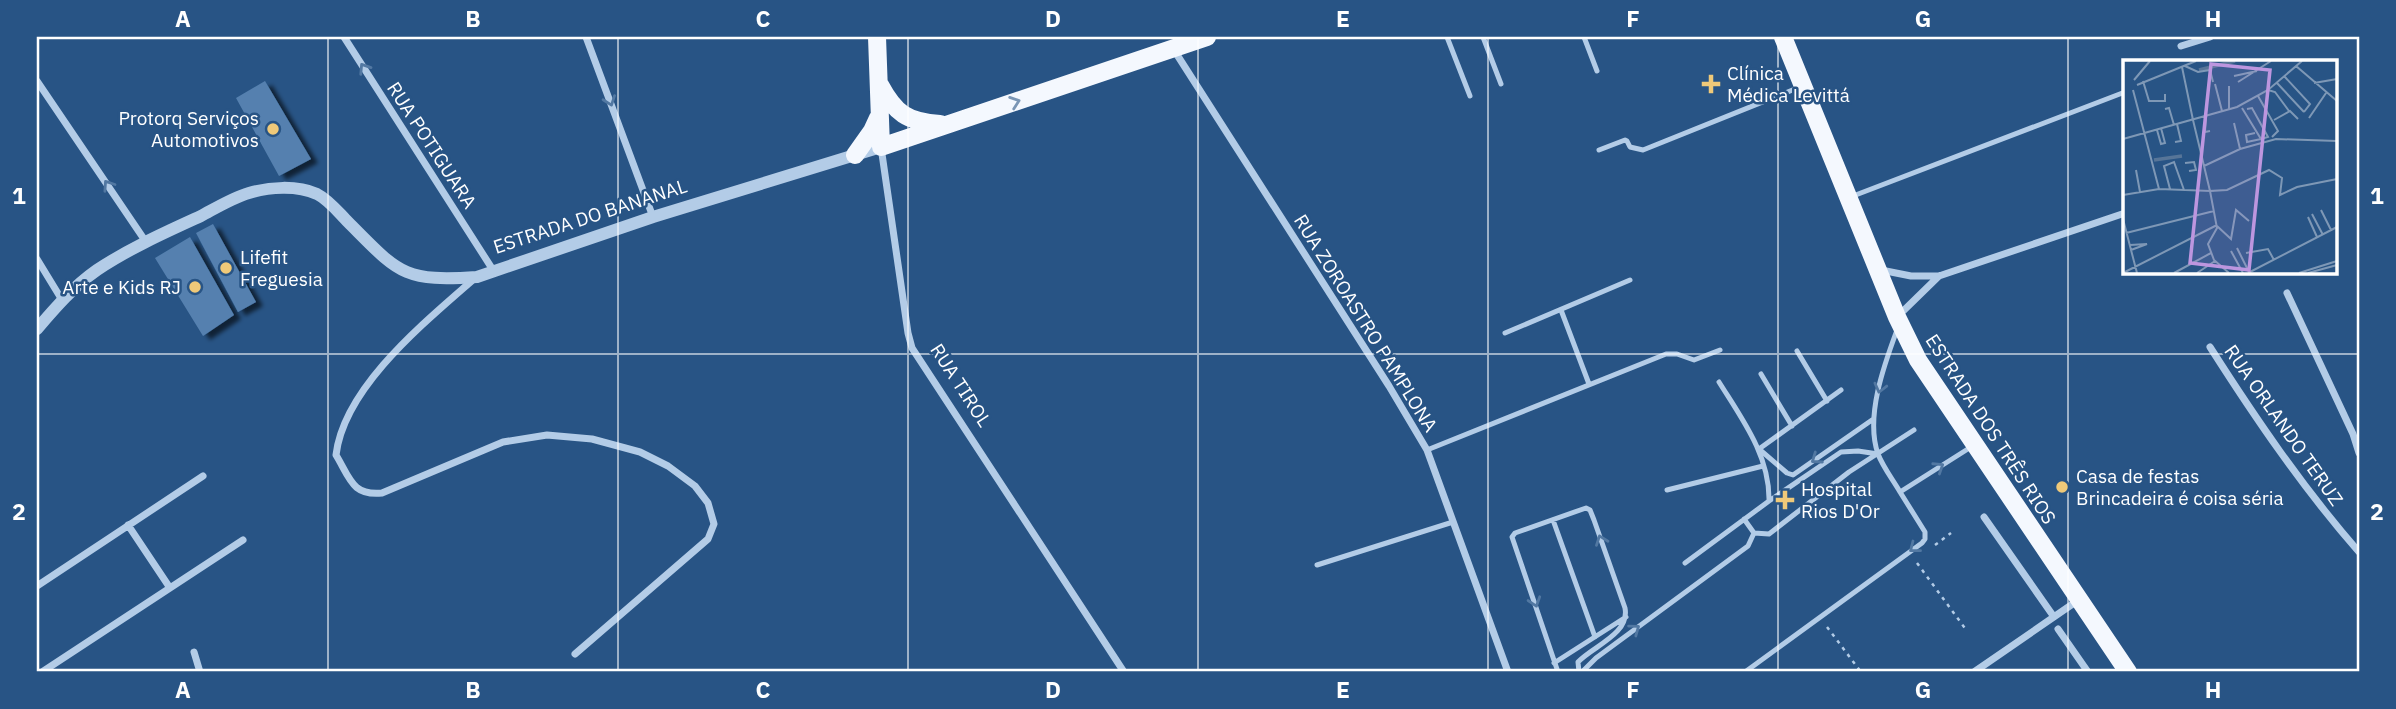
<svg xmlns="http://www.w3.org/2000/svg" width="2396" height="709" font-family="'IBM Plex Sans',sans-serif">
  <defs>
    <filter id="shadow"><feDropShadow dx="7" dy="4" stdDeviation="2" flood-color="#0009"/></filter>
  </defs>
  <rect width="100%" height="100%" fill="#285485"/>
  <path fill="#5580af" filter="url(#shadow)" d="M 265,81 L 311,159 L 279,176 L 236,98 Z
    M 213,224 L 256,302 L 238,312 L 196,233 Z
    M 190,237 L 234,315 L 203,336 L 155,258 Z"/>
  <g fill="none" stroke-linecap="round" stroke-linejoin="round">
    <path stroke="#b3cce7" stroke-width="2.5" stroke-dasharray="3.5 5" stroke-linecap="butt" d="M 1935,545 L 1951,533
      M 1917,563 L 1967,631
      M 1827,627 L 1861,672"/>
    <path stroke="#b3cce7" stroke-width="5" d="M 1447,37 L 1470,96
      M 1483,37 L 1501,84
      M 1584,37 L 1597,71
      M 1599,150 L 1625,140 L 1627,141 L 1630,147 L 1643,150 L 1800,87
      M 1853,196 L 2125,92
      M 1561,310 L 1589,384
      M 1897,330 C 1884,365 1865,417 1878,454 C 1883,467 1893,480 1900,492 L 1971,447
      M 1505,333 L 1630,280
      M 1797,351 L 1827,401
      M 1761,374 L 1792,426
      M 1841,390 L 1759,449 L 1787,473 L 1793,475 L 1872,420
      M 1427,450 L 1666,354 L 1677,354 L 1694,360 L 1720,350
      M 1667,490 L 1763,466
      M 1769,501 L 1841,452 L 1858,451 L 1878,454
      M 1744,519 L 1754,533 L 1769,534 L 1849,472 L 1914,430
      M 1553,520 L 1595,637
      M 1685,563 L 1769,501 C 1770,456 1742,419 1719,382
      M 1317,565 L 1453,522
      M 1554,663 L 1626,617
      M 1558,672 L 1512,537 L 1515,533 L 1586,508 L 1590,510 L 1594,520 L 1625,608 C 1630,634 1593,646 1578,662 L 1579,672
      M 1582,672 L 1596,658 L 1748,546 L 1754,533
      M 1745,672 L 1922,543 L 1925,539 L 1925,532 L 1900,492"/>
    <path stroke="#b3cce7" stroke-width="7" d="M 344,37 L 493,270
      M 586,37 L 653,217
      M 2181,46 L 2210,37
      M 1174,50 L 1389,386 L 1427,450 L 1508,672
      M 37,81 L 146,242
      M 881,147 L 908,333 L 912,348 L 1124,672
      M 37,259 L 62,300
      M 1881,270 L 1911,276 L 1939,276 L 2125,213
      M 475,278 C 425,322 344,387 336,455 C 350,478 352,496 382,493 L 503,442 L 547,435 L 592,439 L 640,452 L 668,466 L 695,486 L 708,503 L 714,524 L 708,539 L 575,654
      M 2287,293 L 2353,434 L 2359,453
      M 1897,317 L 1939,276
      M 2210,347 C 2256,419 2303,488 2359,552
      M 1984,517 L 2054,617
      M 128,525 L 170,588
      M 37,586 L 203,476
      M 2058,629 L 2088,672
      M 194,652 L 200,672
      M 42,672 L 243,540
      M 1974,672 L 2077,601"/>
    <path stroke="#b3cce7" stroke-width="12" d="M 37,329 C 55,308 74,286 97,270 C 130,248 166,232 201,216 C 216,208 232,198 249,193 C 269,187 297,185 317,194 C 329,200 339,213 348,222 C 399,273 402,282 477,277 L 653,217 L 881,147"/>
    <path stroke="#f4f8fe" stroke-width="18" d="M 877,37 L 881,147 L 1207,37
      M 1783,37 L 1897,317 L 1918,360 L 2128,672
      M 880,85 C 895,113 907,122 940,124
      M 855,155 L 872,131 L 878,118"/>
  </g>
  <defs><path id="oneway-chevron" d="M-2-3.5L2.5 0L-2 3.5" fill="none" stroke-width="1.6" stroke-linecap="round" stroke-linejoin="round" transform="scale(1.75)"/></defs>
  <g stroke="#5278a2">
    <use href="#oneway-chevron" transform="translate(364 68) rotate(-123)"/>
    <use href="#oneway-chevron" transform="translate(610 101) rotate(70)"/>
    <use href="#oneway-chevron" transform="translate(108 185) rotate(-124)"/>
    <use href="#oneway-chevron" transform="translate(1880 388) rotate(104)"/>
    <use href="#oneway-chevron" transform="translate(1816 459) rotate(145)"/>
    <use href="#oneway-chevron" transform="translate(1939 467) rotate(-33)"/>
    <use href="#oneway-chevron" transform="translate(1601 540) rotate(-110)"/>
    <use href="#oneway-chevron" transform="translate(1914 548) rotate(142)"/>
    <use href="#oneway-chevron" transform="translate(1535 602) rotate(72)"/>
    <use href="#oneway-chevron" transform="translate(1635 629) rotate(-36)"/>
  </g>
  <use stroke="#7a96b5" href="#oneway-chevron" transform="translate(1015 102) rotate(-19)"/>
  <path fill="none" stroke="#fff" stroke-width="2" stroke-opacity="0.55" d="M 328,37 L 328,672M 618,37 L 618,672M 908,37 L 908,672M 1198,37 L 1198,672M 1488,37 L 1488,672M 1778,37 L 1778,672M 2068,37 L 2068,672M 37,354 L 2359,354"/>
  <g fill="#efc979" stroke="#285485" stroke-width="2.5">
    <path d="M1707.5 73.5h7v7h7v7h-7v7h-7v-7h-7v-7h7z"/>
    <circle cx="273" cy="129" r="7"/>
    <circle cx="226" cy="268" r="7"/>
    <circle cx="195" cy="287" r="7"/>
    <circle cx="2062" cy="487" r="7"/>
    <path d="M1781.5 489.5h7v7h7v7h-7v7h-7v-7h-7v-7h7z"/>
  </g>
  <g text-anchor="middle" stroke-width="5" stroke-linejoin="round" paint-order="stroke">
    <g font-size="19" fill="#fff" stroke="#285485" text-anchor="start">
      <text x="1727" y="80">Clínica<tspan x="1727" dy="22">Médica Levittá</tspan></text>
      <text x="259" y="125" text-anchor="end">Protorq Serviços<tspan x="259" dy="22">Automotivos</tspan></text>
      <text x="240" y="264">Lifefit<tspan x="240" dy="22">Freguesia</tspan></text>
      <text x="181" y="294" text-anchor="end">Arte e Kids RJ</text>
      <text x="2076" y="483">Casa de festas<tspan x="2076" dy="22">Brincadeira é coisa séria</tspan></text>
      <text x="1801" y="496">Hospital<tspan x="1801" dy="22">Rios D'Or</tspan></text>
    </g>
    <g font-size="19" fill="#fff" stroke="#285485">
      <text transform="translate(432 145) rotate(57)" y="7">RUA POTIGUARA</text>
      <text transform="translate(590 216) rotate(-18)" y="7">ESTRADA DO BANANAL</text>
      <text transform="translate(1366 323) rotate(58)" y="7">RUA ZOROASTRO PAMPLONA</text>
      <text transform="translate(961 385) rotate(57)" y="7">RUA TIROL</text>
      <text transform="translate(2284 425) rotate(55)" y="7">RUA ORLANDO TERUZ</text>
      <text transform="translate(1991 429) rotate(57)" y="7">ESTRADA DOS TRÊS RIOS</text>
    </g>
  </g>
  <g transform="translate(2123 60)">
    <rect width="214" height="214" fill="#285485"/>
    <path fill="none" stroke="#577598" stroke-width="3.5" d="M 76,10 L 112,1M 31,100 L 59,96"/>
    <path fill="none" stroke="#7e98b6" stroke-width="2" d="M 62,6 L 75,12 L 87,10 L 90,22M 173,6 L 214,41M 59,7 L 70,60M 111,16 L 134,11M 161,16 L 187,44 L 181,52M 11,20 L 27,1M 20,21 L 26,41 L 42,41 L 42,34M 115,22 L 148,1M 154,23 L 181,52M 191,23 L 214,19M 92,24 L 99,51M 14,25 L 73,1M 10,30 L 36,129M 145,30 L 152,32 L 166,51M 135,36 L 155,71 L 149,77M 119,48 L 138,79 L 145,77 L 129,48 L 124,49M 42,49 L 46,48 L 51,65M 106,49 L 106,26M 83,56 L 82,72 L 87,71M 186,58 L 203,33M 151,60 L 167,51 L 175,59M 111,63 L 117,89M 34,70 L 38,84 L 42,83 L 38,68M 132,73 L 123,75 L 124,82 L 138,79M 0,79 L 114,47 L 145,30 L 179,1M 52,82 L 58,81 L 54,64M 62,103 L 71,102 L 73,110 L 66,111M 81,106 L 117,89 L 153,79 L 214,81M 13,110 L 17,132M 47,129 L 41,106 L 51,102 L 61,130M 0,135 L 36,129 L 87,131 L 70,60M 198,150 L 208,170M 189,154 L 200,175M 185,157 L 194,177M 0,159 L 14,213M 94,166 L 108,179 L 113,150 L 126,161M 3,173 L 91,151M 7,185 L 24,184 L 8,190M 114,188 L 126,212M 108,191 L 120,213M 123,193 L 145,189 L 151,200M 0,213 L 94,165M 51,213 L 88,193M 74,213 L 92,201M 106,213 L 91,200 L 85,184 L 94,168 L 87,131 L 104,130 L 146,110 L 159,118 L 157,135 L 174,127 L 214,119M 125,213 L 214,167M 176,213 L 214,201M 185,213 L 214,205"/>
    <path fill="#bd96df" fill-opacity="0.15" stroke="#bd96df" stroke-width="3.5" d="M 88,4 L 147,10 L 126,210 L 67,203 Z"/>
    <rect width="214" height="214" fill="none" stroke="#fff" stroke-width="3.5"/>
  </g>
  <rect width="2396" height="709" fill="none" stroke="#285485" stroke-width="77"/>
  <rect x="38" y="38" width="2320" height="632" fill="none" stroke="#fff" stroke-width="2.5"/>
  <g font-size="23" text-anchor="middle" font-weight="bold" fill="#fff">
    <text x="183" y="27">A</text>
    <text x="473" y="27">B</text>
    <text x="763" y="27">C</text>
    <text x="1053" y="27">D</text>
    <text x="1343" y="27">E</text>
    <text x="1633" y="27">F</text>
    <text x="1923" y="27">G</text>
    <text x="2213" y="27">H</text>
    <text x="19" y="204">1</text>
    <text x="2377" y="204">1</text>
    <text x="19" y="520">2</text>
    <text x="2377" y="520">2</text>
    <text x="183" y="698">A</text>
    <text x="473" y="698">B</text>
    <text x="763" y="698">C</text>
    <text x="1053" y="698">D</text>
    <text x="1343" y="698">E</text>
    <text x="1633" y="698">F</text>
    <text x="1923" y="698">G</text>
    <text x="2213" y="698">H</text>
  </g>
</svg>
